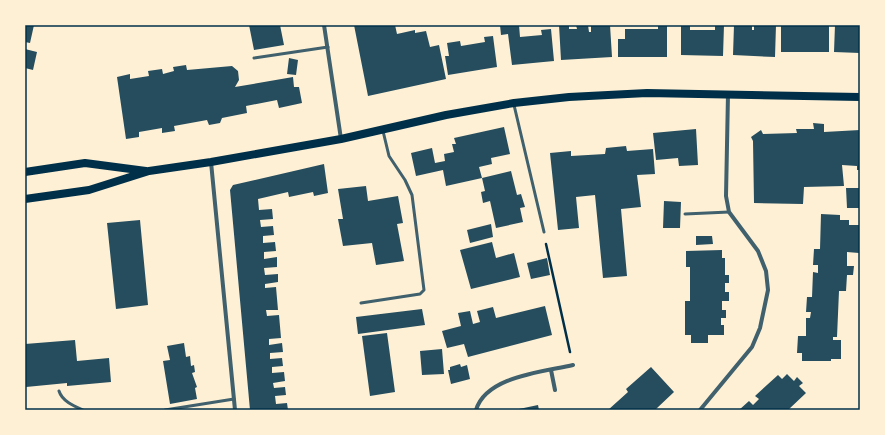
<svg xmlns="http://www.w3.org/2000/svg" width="885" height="435" font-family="'Space Grotesk',sans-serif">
  <rect width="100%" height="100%" fill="#fdf0d5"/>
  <path fill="#264d5e" d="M 25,25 L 34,25 L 30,43 L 25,42 Z
    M 249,25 L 280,25 L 284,45 L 254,50 Z
    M 354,25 L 395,25 L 397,34 L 415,30 L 415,33 L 426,31 L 430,47 L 439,45 L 446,79 L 368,96 Z
    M 500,25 L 519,25 L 520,37 L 542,35 L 541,30 L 551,29 L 554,61 L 512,65 L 508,34 L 501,35 Z
    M 559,25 L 569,25 L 569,29 L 577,29 L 576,25 L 588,25 L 589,32 L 591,32 L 591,25 L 610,25 L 612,57 L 561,60 Z
    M 658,25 L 667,25 L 667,57 L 618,57 L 618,39 L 625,39 L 625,29 L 658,29 Z
    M 681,25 L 690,25 L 690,30 L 715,30 L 715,25 L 724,25 L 723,56 L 681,55 Z
    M 734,25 L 752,25 L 752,30 L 754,30 L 754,25 L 776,25 L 775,57 L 733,55 Z
    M 781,25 L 829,25 L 829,52 L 781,52 Z
    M 835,25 L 860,25 L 860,53 L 834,52 Z
    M 493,36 L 497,67 L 448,75 L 445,56 L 449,56 L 447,43 L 460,41 L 461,46 L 485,42 L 484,37 Z
    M 25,49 L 37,52 L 33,70 L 25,68 Z
    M 289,58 L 298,60 L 296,75 L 287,74 Z
    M 186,65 L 187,70 L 232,66 L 238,71 L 239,80 L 235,87 L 293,77 L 294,87 L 299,87 L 302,103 L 279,108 L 277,100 L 246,106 L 247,113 L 222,118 L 220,123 L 209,125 L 207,120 L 174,126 L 175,131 L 162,133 L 162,128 L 139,132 L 139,137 L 126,139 L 117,77 L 130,74 L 130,79 L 149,76 L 148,71 L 162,69 L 163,74 L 174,71 L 173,67 Z
    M 813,123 L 824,124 L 824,132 L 860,130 L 860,170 L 857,170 L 857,166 L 842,165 L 844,186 L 804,187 L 803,204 L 754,203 L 753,141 L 751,137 L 761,130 L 763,134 L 797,133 L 796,129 L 814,129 Z
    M 504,127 L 510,154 L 491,158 L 492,164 L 479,167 L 482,178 L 446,186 L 443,170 L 416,176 L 411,153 L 432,148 L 435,163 L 445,161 L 444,154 L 454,152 L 452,144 L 456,144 L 454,138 Z
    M 696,129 L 698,165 L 679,166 L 678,158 L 656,160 L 653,133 Z
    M 626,146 L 627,151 L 653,149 L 655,174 L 637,175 L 641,207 L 621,209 L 627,276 L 603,278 L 595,195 L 576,197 L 579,228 L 558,230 L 550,153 L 571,151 L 571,156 L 605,154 L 606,148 Z
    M 324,164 L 328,193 L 314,196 L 313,192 L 289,197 L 288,192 L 258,199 L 259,210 L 272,209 L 273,219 L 260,220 L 261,227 L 273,226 L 274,235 L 263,236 L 263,243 L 275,242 L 276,251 L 264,252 L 264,259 L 277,257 L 277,267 L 264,268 L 265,275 L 278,274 L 278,282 L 265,284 L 265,288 L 276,287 L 278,310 L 266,310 L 267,316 L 279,315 L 281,338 L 269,339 L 269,345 L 282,343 L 283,352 L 270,353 L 270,359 L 282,358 L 283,366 L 272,367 L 272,373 L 284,372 L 285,381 L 273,383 L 274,388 L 285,387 L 286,395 L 275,396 L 276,404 L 287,403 L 288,410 L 250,410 L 230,190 L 233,185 Z
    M 511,171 L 517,195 L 521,194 L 525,207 L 520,208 L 523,222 L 496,228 L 490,201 L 483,203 L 481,192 L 485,191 L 482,178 Z
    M 366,186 L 368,201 L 398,196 L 403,223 L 397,224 L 404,261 L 376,265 L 372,243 L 343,246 L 338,219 L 343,219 L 338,189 Z
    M 846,188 L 860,188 L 860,208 L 847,208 Z
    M 664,201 L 681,202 L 680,228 L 663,228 Z
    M 821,214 L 840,215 L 840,220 L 849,220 L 849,225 L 860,225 L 859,253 L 847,252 L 847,266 L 854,266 L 853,275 L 847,275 L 846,291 L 839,291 L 837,337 L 833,337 L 833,340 L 841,340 L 841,359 L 831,359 L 831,361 L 802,361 L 802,353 L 797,353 L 798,336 L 806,336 L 806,318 L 810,318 L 811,312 L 806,312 L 807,297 L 812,297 L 813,272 L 818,273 L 818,265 L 813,265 L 814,249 L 820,249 Z
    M 140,220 L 148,305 L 116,309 L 107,223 Z
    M 491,224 L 493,237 L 470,243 L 467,230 Z
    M 696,236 L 712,236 L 713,244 L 696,245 Z
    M 492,242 L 496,258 L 514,253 L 520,277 L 471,289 L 460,250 Z
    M 722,250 L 722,258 L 725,258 L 725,275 L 729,275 L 729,283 L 725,283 L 725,292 L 729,292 L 729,301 L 722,301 L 722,310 L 726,310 L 726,318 L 721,318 L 721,325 L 724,325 L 724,335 L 708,335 L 708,343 L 691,343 L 691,335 L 685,335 L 685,301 L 690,301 L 690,267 L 686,267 L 686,251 Z
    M 547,258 L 550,275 L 531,279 L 527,263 Z
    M 545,306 L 552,335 L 468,357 L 464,344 L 447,348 L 442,331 L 461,326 L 458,313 L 470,311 L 473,324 L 480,322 L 477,311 L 493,307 L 496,318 Z
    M 422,309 L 425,325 L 358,334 L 356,317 Z
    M 387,333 L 395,392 L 370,396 L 362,336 Z
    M 75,340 L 77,361 L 109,358 L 111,382 L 67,386 L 67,383 L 26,387 L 25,344 Z
    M 184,343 L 186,357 L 190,356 L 191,366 L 194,365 L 195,372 L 192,373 L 197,387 L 195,388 L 197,399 L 170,404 L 163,361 L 170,360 L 167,346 Z
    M 442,349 L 444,374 L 422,375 L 420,351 Z
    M 460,364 L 461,367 L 467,365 L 470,379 L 451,384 L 448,370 L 450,370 L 450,367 Z
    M 651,367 L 674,392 L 656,409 L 657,410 L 608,410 L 628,392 L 626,389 Z
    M 787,374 L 794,381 L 797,377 L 803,383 L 799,386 L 806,393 L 788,410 L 739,410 L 749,401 L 753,405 L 759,399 L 755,396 L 778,375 L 782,379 Z
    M 538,405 L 539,410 L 519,410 L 519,409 Z"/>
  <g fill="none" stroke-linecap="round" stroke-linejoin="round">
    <path stroke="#003049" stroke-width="2.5" d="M 546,244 L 570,352"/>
    <path stroke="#3f606c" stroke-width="3" d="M 254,58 L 328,47
      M 514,105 L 544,232
      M 685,214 L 729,212
      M 361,303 L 420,294 L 424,290 L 412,195 L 405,180 L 389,156 L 383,131
      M 59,391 C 62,401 74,406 83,410
      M 165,410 L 234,399"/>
    <path stroke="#3f606c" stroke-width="4" d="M 324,25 L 341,139
      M 211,162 L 235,410
      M 551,370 L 555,390
      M 476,410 C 486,376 543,372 573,365
      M 700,410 L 752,347 L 760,328 L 768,290 L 766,271 L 758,251 L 729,212 L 726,196 L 728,94"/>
    <path stroke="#003049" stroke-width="8" d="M 25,172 L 85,163 L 146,171
      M 25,199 L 89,190 L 149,171 L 211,162 L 341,139 L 446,115 L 514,103 L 569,97 L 647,93 L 860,97"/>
  </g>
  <rect width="885" height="435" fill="none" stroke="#fdf0d5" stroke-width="52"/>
  <rect x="26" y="26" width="833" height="383" fill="none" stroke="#003049" stroke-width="1.5"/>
</svg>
